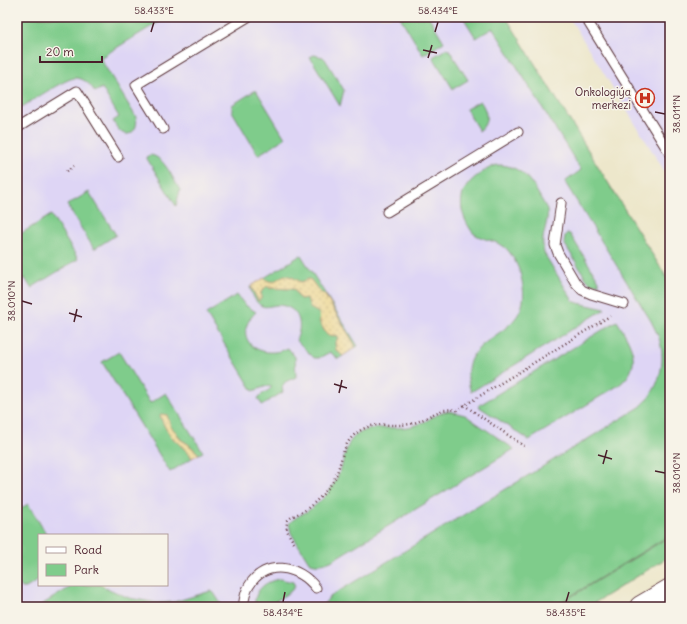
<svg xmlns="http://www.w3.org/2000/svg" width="687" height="624" font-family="Delius,sans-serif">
  <defs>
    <pattern id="sand-dots" width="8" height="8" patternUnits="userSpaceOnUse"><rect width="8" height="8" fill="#eeda9e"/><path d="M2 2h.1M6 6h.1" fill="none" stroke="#cebb88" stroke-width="1.8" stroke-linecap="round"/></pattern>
  </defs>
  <rect width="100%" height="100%" fill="#f7f3e8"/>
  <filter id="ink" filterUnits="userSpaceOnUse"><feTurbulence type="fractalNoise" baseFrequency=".025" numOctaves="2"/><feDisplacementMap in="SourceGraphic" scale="8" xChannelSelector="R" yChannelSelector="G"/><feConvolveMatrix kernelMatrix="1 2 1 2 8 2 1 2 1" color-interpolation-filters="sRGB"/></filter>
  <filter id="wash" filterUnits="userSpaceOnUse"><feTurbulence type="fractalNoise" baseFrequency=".012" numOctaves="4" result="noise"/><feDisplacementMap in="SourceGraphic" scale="16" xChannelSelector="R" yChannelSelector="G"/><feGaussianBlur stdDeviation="0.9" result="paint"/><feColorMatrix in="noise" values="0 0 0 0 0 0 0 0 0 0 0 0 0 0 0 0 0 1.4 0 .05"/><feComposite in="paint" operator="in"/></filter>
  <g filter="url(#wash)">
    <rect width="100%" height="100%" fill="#ede7cb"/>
    <path fill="#ded5f5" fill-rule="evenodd" d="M 24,17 L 506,17 L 670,283 L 670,536 L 553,607 L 17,607 L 17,21 ZM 39,535 L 167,535 L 167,585 L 39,585 Z
      M 569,17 L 670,17 L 670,180 Z"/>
    <path fill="#7fcc8b" stroke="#64765b" d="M 25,17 L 167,17 L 100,58 L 136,117 C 139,127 131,139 121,132 C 117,129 115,124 113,121 L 119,117 L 102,88 L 95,92 C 90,84 84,78 75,78 C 66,78 27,104 17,110 L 17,22 Z
      M 400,17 L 429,17 L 444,42 L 423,55 Z
      M 463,17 L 506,17 L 670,283 L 670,535 L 553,607 L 321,607 L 331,596 L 640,407 C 659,390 667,363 659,338 C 657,333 654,327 651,321 L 566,184 L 566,181 L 581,170 L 493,28 L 476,38 Z
      M 448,48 L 468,80 L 453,89 L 433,57 Z
      M 314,55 L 323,57 L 325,59 L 344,90 L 340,106 L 310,57 Z
      M 256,90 L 285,138 L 258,155 L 232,111 L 232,105 Z
      M 480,101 C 487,110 490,123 479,131 L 466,109 Z
      M 150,155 C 164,156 173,179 180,190 L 176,206 L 146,157 Z
      M 497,165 C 526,165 534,187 547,209 C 550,223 539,236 544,253 L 573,301 L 578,303 L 605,309 L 471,392 C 450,329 536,344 522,281 C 520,269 514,257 506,248 C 496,240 482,240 473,233 C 457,211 456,189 480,174 C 485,170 491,167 497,165 Z
      M 89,192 L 116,235 L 94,249 L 67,205 Z
      M 51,215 L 78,259 L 31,288 L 25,278 L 17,282 L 17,236 Z
      M 567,233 L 570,234 L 599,281 L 599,284 L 591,284 L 587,280 L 564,243 L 565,236 Z
      M 301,255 L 358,346 L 355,348 L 355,345 L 325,295 L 320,293 L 310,279 L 303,282 L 275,281 C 271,283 267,281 264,278 Z
      M 251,286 L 252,289 L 261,297 L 261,292 L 267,286 L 269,288 L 294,289 L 300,299 L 306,297 L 320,314 L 320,323 L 327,335 L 338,336 L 338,338 L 335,343 L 343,356 L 338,359 L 330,352 L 319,358 L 314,358 L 296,340 C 304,323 298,306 278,305 C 273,305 266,308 262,306 C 255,303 252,294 250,287 Z
      M 237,295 L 245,305 L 256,312 C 229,338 260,362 288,348 L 295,357 L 296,377 L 285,382 L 282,387 L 283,392 L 262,405 L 258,398 C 262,393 268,392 272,387 L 267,386 L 253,391 L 206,314 Z
      M 617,321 C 630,342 645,365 619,385 L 529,440 L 478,406 Z
      M 119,352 L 150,403 L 166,393 L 203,452 L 199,454 L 188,444 L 180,439 L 178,435 L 171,427 L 168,418 L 161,414 C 166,423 170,436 177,442 C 184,449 186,449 192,458 L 170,472 L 102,362 Z
      M 449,411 L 465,415 L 514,449 L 331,561 C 324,564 316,566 309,562 L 291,533 L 289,524 C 293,518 303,514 309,510 C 316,506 323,498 329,492 C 335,484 339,474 342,465 C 345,456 346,446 352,439 C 368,422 393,431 413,426 C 426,423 436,413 449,411 Z
      M 28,504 L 47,535 L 39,535 L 39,580 L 26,588 L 22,588 L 17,582 L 17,511 Z
      M 670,536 L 670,556 L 588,607 L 554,607 Z
      M 280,579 L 293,582 L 295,586 L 291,591 L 273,603 L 265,607 L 255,607 C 253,591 265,581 280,579 Z
      M 74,585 L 100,585 L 129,598 L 157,603 L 174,602 L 211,591 L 214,593 L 223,607 L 38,607 Z"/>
    <path fill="url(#sand-dots)" stroke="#9c7c64" d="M 285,275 L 292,277 L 301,282 L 309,279 L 311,280 L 320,292 L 325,295 L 355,345 L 355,348 L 343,356 L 336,350 L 335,343 L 338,338 L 338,336 L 327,335 L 320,323 L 319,313 L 310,308 L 307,298 L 300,299 L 294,289 L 269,288 L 267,286 L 261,292 L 261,299 L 258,301 L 251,286 L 264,278 C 274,286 276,278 285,275 Z
      M 161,414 L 167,415 L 171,427 L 176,432 L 180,439 L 188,444 L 199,454 L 192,458 C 187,450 184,449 177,442 C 169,436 163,425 160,415 Z"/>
  </g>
  <g filter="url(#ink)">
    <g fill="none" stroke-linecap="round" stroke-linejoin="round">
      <g stroke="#623d43" stroke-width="11">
        <path id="service" d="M 585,17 L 670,154
          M 17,128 L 77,91 L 118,157
          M 163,129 L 136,85 L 248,17
          M 561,203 L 555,245 L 558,253 L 575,282 L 582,290 L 591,294 L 624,304
          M 387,212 L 518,132
          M 243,607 C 244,600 245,592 249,586 C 265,559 299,565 316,588"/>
      </g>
      <g stroke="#623d43" stroke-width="24">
        <path id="secondary" d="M 641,607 L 670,590"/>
      </g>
      <path stroke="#623d43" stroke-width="2.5" stroke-dasharray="1 3" stroke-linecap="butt" d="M 67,171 L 74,166
        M 464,405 L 524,446
        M 294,543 C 290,536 284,529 288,520 C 292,516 298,514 304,511 C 315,503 324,494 332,483 C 344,464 339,441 363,429 C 378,421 397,428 414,423 C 430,418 438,407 457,410 L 610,316"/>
      <use href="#service" stroke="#fff" stroke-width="9"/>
      <use href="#secondary" stroke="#fff" stroke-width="22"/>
    </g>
  </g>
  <path fill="none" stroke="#4a1f2b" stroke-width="1.5" d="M 151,32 L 154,22M 435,32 L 438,22M 423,50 L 437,53M 428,58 L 432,45M 655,112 L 665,114M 22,301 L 32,304M 69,313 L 82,317M 74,322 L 77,309M 334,384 L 347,388M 339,393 L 342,380M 598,455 L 612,459M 603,464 L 607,450M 655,471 L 665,473M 283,602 L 285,592M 566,602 L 569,592"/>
  <defs>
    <g id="hospital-ring" transform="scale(1)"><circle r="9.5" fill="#f7f3e8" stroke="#c8321e" stroke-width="1.5"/><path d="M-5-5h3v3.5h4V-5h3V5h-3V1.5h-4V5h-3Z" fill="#c8321e"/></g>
  </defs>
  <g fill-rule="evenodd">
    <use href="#hospital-ring" x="645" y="98"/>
  </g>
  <g text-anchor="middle" stroke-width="3" stroke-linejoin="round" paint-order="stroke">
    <g font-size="11" fill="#4a1f2b" stroke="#f7f3e8" text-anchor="end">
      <text x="631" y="96">Onkologiýa<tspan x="631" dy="13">merkezi</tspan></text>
    </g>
  </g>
  <rect width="687" height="624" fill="none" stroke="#f7f3e8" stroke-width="44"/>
  <rect x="38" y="534" width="130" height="52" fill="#f7f3e8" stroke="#b29e9c"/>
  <rect x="46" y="547" width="20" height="6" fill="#ffffff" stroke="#b29e9c"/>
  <text x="74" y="554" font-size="12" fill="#4a1f2b">Road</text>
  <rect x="46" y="564" width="20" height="12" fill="#7fcc8b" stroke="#b29e9c"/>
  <text x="74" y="574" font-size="12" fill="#4a1f2b">Park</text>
  <path d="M40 56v6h62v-6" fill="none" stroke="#4a1f2b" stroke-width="2"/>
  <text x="46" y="56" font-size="12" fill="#4a1f2b" stroke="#f7f3e8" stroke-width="3" paint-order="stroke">20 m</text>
  <rect x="22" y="22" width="643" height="580" fill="none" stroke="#4a1f2b" stroke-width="1.5"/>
  <g font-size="10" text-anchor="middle" fill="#4a1f2b">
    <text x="154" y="14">58.433°E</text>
    <text x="438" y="14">58.434°E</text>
    <text transform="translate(676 114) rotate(-90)" y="4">38.011°N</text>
    <text transform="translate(11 301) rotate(-90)" y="4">38.010°N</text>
    <text transform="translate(676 473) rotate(-90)" y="4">38.010°N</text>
    <text x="283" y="616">58.434°E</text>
    <text x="566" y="616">58.435°E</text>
  </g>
</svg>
